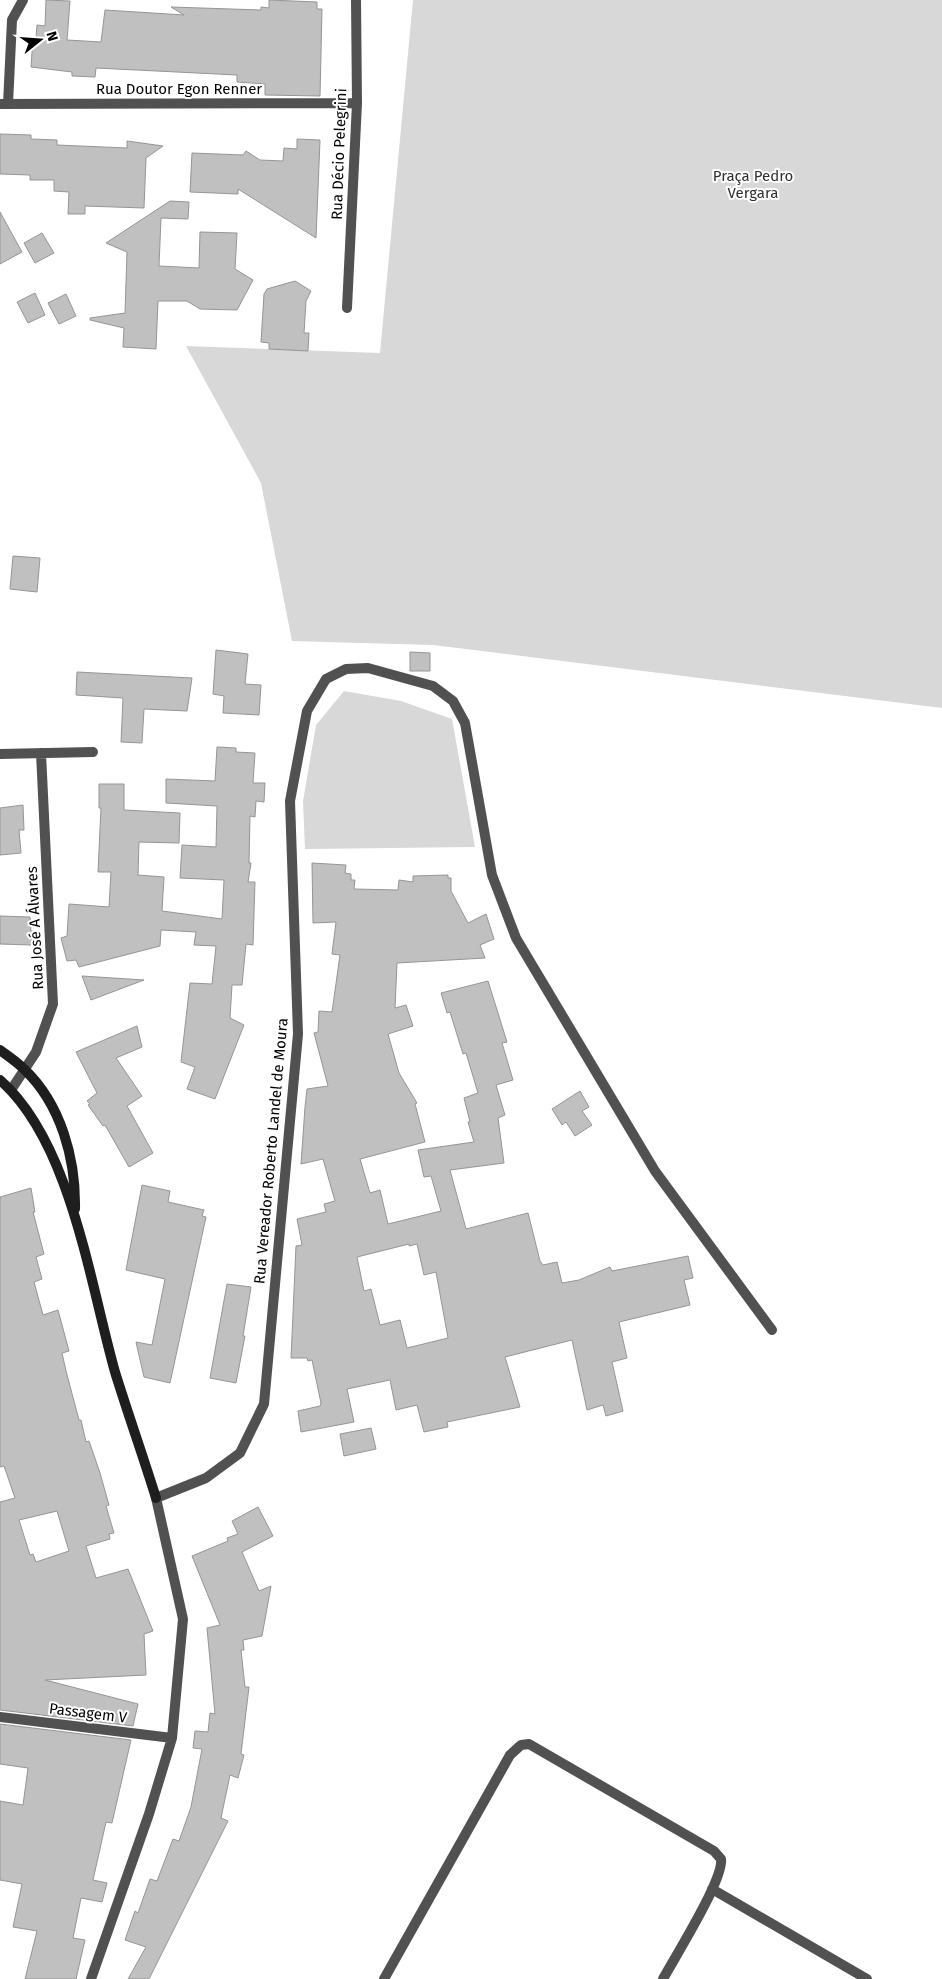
<svg xmlns="http://www.w3.org/2000/svg" width="942" height="1979" font-family="'Fira Sans',sans-serif">
  <rect width="100%" height="100%" fill="#fff"/>
  <path fill="#d8d8d8" d="M 413,0 L 942,0 L 942,708 L 433,645 L 292,641 L 261,483 L 186,346 L 380,353 Z
    M 344,691 L 401,701 L 452,719 L 475,847 L 305,849 L 303,801 L 316,725 Z"/>
  <path fill="#c0c0c0" stroke="#959595" fill-rule="evenodd" d="M 46,0 L 70,1 L 67,40 L 101,42 L 105,10 L 184,15 L 171,7 L 261,10 L 261,7 L 269,8 L 269,0 L 317,2 L 317,9 L 322,9 L 320,96 L 265,95 L 265,84 L 237,82 L 237,75 L 96,68 L 95,77 L 72,76 L 72,72 L 31,67 L 33,38 L 36,38 L 37,25 L 45,26 Z
    M 0,134 L 31,135 L 31,139 L 57,140 L 57,145 L 127,148 L 127,141 L 163,146 L 146,158 L 144,208 L 85,206 L 85,214 L 68,214 L 69,192 L 54,191 L 54,180 L 30,180 L 30,175 L 0,174 Z
    M 297,139 L 320,140 L 316,238 L 238,189 L 238,194 L 190,192 L 192,153 L 243,155 L 246,151 L 260,160 L 283,161 L 284,148 L 297,149 Z
    M 170,201 L 189,202 L 188,219 L 161,218 L 159,266 L 199,268 L 200,232 L 237,233 L 235,269 L 253,280 L 237,310 L 200,309 L 187,301 L 158,301 L 156,349 L 123,347 L 124,328 L 90,320 L 90,318 L 125,313 L 127,252 L 106,243 Z
    M 0,212 L 22,252 L 0,264 Z
    M 42,233 L 54,253 L 35,263 L 24,243 Z
    M 295,281 L 311,291 L 306,301 L 304,333 L 309,333 L 308,351 L 269,349 L 269,343 L 261,342 L 264,294 L 267,289 Z
    M 35,293 L 45,315 L 28,323 L 17,302 Z
    M 66,294 L 76,316 L 59,324 L 48,303 Z
    M 13,556 L 40,558 L 37,592 L 10,589 Z
    M 216,650 L 248,654 L 245,684 L 261,685 L 259,715 L 223,713 L 224,696 L 213,694 Z
    M 410,652 L 430,653 L 430,671 L 410,671 Z
    M 77,672 L 192,678 L 187,711 L 144,709 L 142,743 L 121,742 L 123,698 L 76,695 Z
    M 217,747 L 236,748 L 236,752 L 255,753 L 253,783 L 265,783 L 264,802 L 256,801 L 255,817 L 250,816 L 249,863 L 251,863 L 248,882 L 255,882 L 253,945 L 246,944 L 242,985 L 232,985 L 230,1018 L 244,1025 L 215,1099 L 187,1089 L 195,1067 L 181,1062 L 190,983 L 212,984 L 216,946 L 194,945 L 196,932 L 161,930 L 160,946 L 79,967 L 76,960 L 67,961 L 61,938 L 67,936 L 69,904 L 109,907 L 111,872 L 98,872 L 101,808 L 99,808 L 99,784 L 124,784 L 124,810 L 180,813 L 179,843 L 139,842 L 138,875 L 164,877 L 162,911 L 222,919 L 224,880 L 180,878 L 182,845 L 216,847 L 217,806 L 166,803 L 166,779 L 215,781 Z
    M 23,805 L 24,830 L 19,830 L 21,853 L 0,855 L 0,808 Z
    M 312,863 L 346,865 L 345,873 L 351,874 L 351,880 L 355,880 L 354,889 L 398,890 L 399,880 L 413,882 L 413,876 L 448,875 L 448,878 L 451,878 L 451,891 L 468,923 L 486,914 L 494,939 L 480,945 L 485,958 L 397,963 L 395,1008 L 406,1005 L 413,1026 L 388,1034 L 399,1073 L 417,1103 L 415,1104 L 425,1142 L 360,1159 L 370,1193 L 380,1190 L 388,1224 L 441,1211 L 431,1176 L 424,1177 L 418,1150 L 474,1142 L 468,1122 L 470,1122 L 464,1098 L 478,1093 L 466,1053 L 463,1054 L 450,1012 L 447,1013 L 441,993 L 488,981 L 507,1042 L 502,1043 L 513,1080 L 496,1085 L 505,1115 L 498,1118 L 504,1163 L 450,1170 L 466,1229 L 528,1213 L 540,1261 L 543,1265 L 557,1262 L 562,1283 L 579,1280 L 610,1267 L 612,1271 L 688,1256 L 693,1278 L 684,1280 L 690,1305 L 619,1322 L 627,1358 L 612,1362 L 623,1411 L 606,1416 L 603,1405 L 587,1410 L 572,1340 L 505,1357 L 520,1407 L 447,1422 L 448,1427 L 424,1432 L 417,1405 L 396,1410 L 390,1380 L 347,1389 L 354,1422 L 301,1432 L 298,1411 L 320,1406 L 321,1403 L 312,1360 L 308,1361 L 307,1358 L 291,1358 L 296,1246 L 302,1245 L 297,1219 L 326,1212 L 324,1204 L 335,1201 L 323,1159 L 301,1164 L 305,1107 L 307,1089 L 328,1086 L 314,1033 L 318,1032 L 319,1011 L 332,1012 L 340,955 L 332,954 L 336,922 L 313,923 ZM 409,1244 L 409,1246 L 417,1244 L 424,1275 L 436,1272 L 448,1338 L 407,1348 L 400,1320 L 380,1325 L 371,1289 L 364,1291 L 357,1257 Z
    M 0,916 L 30,917 L 32,945 L 0,944 Z
    M 82,976 L 144,980 L 91,1000 Z
    M 137,1026 L 142,1047 L 116,1058 L 142,1096 L 127,1106 L 153,1153 L 129,1167 L 105,1125 L 103,1126 L 88,1105 L 90,1104 L 87,1101 L 97,1093 L 76,1052 Z
    M 580,1091 L 589,1107 L 582,1111 L 592,1125 L 575,1136 L 566,1122 L 562,1125 L 552,1109 Z
    M 142,1185 L 170,1191 L 168,1202 L 204,1210 L 202,1216 L 206,1217 L 170,1383 L 144,1377 L 136,1342 L 152,1345 L 165,1279 L 126,1270 Z
    M 31,1188 L 35,1212 L 33,1212 L 44,1254 L 36,1257 L 42,1279 L 34,1282 L 43,1315 L 58,1310 L 69,1351 L 62,1353 L 66,1371 L 79,1420 L 81,1420 L 86,1442 L 89,1441 L 100,1473 L 109,1505 L 106,1506 L 114,1533 L 109,1534 L 110,1539 L 86,1546 L 96,1578 L 128,1569 L 153,1631 L 144,1634 L 146,1675 L 45,1680 L 138,1704 L 133,1726 L 0,1710 L 0,1502 L 15,1498 L 4,1466 L 0,1467 L 0,1197 ZM 57,1511 L 69,1551 L 36,1562 L 33,1554 L 30,1555 L 19,1520 Z
    M 227,1284 L 251,1287 L 243,1336 L 245,1336 L 236,1383 L 210,1378 Z
    M 371,1428 L 376,1449 L 344,1456 L 340,1434 Z
    M 258,1507 L 273,1536 L 242,1552 L 259,1591 L 271,1586 L 262,1636 L 243,1640 L 244,1650 L 241,1650 L 245,1687 L 249,1687 L 241,1754 L 244,1755 L 238,1778 L 230,1775 L 221,1818 L 228,1821 L 149,1979 L 128,1979 L 146,1947 L 125,1940 L 135,1911 L 138,1913 L 150,1879 L 157,1881 L 173,1839 L 179,1841 L 191,1807 L 202,1749 L 193,1748 L 195,1731 L 208,1732 L 210,1713 L 215,1714 L 207,1628 L 220,1625 L 192,1556 L 228,1541 L 227,1538 L 238,1534 L 232,1521 Z
    M 0,1724 L 131,1740 L 112,1823 L 106,1822 L 93,1880 L 107,1883 L 102,1902 L 81,1898 L 73,1938 L 85,1940 L 76,1979 L 25,1979 L 37,1931 L 13,1927 L 22,1884 L 0,1880 L 0,1801 L 23,1805 L 28,1768 L 0,1764 Z"/>
  <g fill="none" stroke-linecap="round" stroke-linejoin="round">
    <path stroke="#515151" stroke-width="10" d="M 0,104 L 357,103
      M 8,104 L 12,20 L 23,0
      M 347,308 L 357,103 L 356,0
      M 0,754 L 93,752
      M 11,1090 L 36,1052 L 53,1004 L 41,753
      M 0,1717 L 172,1738
      M 712,1889 L 867,1979
      M 91,1979 L 149,1814 L 172,1738 L 183,1619 L 156,1498 L 206,1478 L 240,1453 L 264,1404 L 298,1034 L 290,801 L 307,711 L 326,679 L 346,669 L 368,668 L 433,686 L 453,701 L 465,723 L 492,875 L 516,938 L 655,1171 L 772,1330
      M 384,1979 L 510,1755 L 521,1745 L 529,1744 L 714,1851 L 721,1859 C 724,1879 675,1957 663,1979"/>
    <path stroke="#1e1e1e" stroke-width="10" d="M 0,1050 C 8,1056 17,1062 24,1069 C 61,1104 76,1159 75,1209
      M 0,1080 C 71,1142 90,1284 115,1372 C 128,1414 143,1456 156,1498"/>
  </g>
  <g text-anchor="middle" stroke-width="4" stroke-linejoin="round" paint-order="stroke">
    <g font-size="15" fill="#000" stroke="#fff">
      <text x="179" y="94">Rua Doutor Egon Renner</text>
      <text transform="translate(339 154) rotate(-88)" y="5">Rua Décio Pelegrini</text>
      <text transform="translate(35 928) rotate(-93)" y="5">Rua José A Álvares</text>
      <text transform="translate(271 1151) rotate(-85)" y="5">Rua Vereador Roberto Landel de Moura</text>
      <text transform="translate(88 1713) rotate(7)" y="5">Passagem V</text>
    </g>
    <g font-size="15" fill="#2f2f2f" stroke="#fff">
      <text x="753" y="181">Praça Pedro<tspan x="753" dy="17">Vergara</tspan></text>
    </g>
  </g>
  <g transform="translate(40 40) rotate(73)" stroke="#ffffff" stroke-width="4" paint-order="stroke">
  <path d="M0-4L9 19L0 12L-9 19Z" fill="#000000"/>
  <text y="-8" font-size="14" font-weight="bold" text-anchor="middle" fill="#000000">N</text>
  </g>
</svg>
